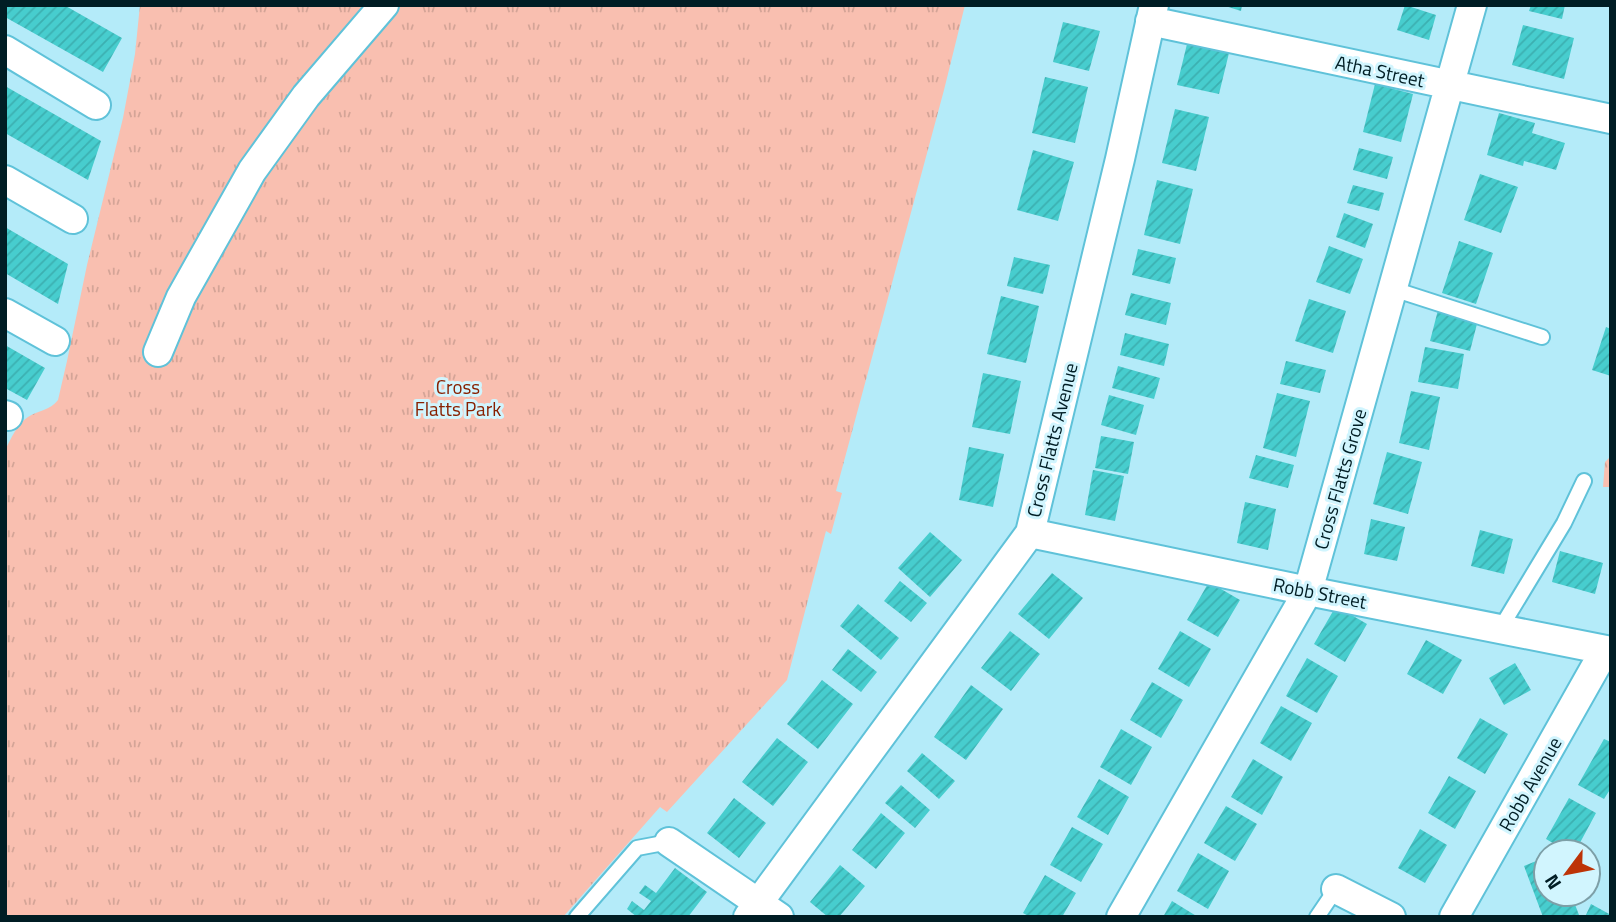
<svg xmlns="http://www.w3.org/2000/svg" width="1616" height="922" font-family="'Titillium Web',sans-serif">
  <defs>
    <pattern id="forest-crowns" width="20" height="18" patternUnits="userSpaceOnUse" patternTransform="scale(1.75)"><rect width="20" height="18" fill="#f9bfb0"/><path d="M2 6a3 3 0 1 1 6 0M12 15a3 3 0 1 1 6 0" fill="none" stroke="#d4a497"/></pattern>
    <pattern id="park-tufts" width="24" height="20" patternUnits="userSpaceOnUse" patternTransform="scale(1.75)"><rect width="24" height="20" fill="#f9bfb0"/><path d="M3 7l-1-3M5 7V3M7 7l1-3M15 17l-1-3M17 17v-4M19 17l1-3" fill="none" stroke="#d4a497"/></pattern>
    <pattern id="building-hatch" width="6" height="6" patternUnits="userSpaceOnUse" patternTransform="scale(1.75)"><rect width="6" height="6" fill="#47cdce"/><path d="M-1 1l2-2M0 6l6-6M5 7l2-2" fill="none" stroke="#3cb0b1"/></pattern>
  </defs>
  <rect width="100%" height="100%" fill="#b4ebf9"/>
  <path fill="url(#forest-crowns)" d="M 1611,456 L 1611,487 L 1603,487 L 1605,462 Z"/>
  <path fill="url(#park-tufts)" d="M 140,5 L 965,5 L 944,90 L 836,491 L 842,493 L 831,534 L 826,531 L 787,680 L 667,812 L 660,807 L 563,917 L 5,917 L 5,450 C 11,439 17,424 28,417 C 38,410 50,411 58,400 L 67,361 L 87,265 L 123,118 L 135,54 Z"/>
  <path fill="url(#building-hatch)" d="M 5,5 L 64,5 L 122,38 L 103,72 L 5,17 Z
    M 1222,5 L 1242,5 L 1241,11 Z
    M 1405,5 L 1436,15 L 1429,40 L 1397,30 Z
    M 1531,5 L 1565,5 L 1562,19 L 1529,11 Z
    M 1063,22 L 1100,31 L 1089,71 L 1053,62 Z
    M 1523,25 L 1574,38 L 1564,79 L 1512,65 Z
    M 1187,44 L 1229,53 L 1219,94 L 1177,85 Z
    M 1045,77 L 1088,87 L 1075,143 L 1032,133 Z
    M 1375,84 L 1413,94 L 1401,142 L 1363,132 Z
    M 5,86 L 101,141 L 88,180 L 5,133 Z
    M 1175,109 L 1209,117 L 1196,171 L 1162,163 Z
    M 1499,113 L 1535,123 L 1532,133 L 1565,143 L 1556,170 L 1524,161 L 1523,166 L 1487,155 Z
    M 1359,148 L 1393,157 L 1387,179 L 1353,170 Z
    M 1033,150 L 1074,162 L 1058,221 L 1017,210 Z
    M 1480,174 L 1518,187 L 1501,233 L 1464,220 Z
    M 1157,180 L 1193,189 L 1180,244 L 1144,235 Z
    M 1353,185 L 1384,193 L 1379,211 L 1347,203 Z
    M 1344,213 L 1373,224 L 1365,248 L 1336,237 Z
    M 5,227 L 68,264 L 58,304 L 5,273 Z
    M 1459,241 L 1493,253 L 1476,304 L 1442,293 Z
    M 1329,246 L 1363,259 L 1350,294 L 1316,282 Z
    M 1138,249 L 1176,258 L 1170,284 L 1132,275 Z
    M 1014,257 L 1050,265 L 1043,294 L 1007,286 Z
    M 1131,293 L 1171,303 L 1166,325 L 1125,315 Z
    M 1001,296 L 1039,306 L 1026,363 L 987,354 Z
    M 1309,299 L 1346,311 L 1333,353 L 1295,341 Z
    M 1438,310 L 1478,320 L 1470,351 L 1430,341 Z
    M 1606,327 L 1611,329 L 1611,376 L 1592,370 Z
    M 1125,333 L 1169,344 L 1164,366 L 1120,355 Z
    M 5,345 L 45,368 L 27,400 L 5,388 Z
    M 1425,347 L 1464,354 L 1458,389 L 1418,382 Z
    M 1286,361 L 1326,370 L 1320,393 L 1280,384 Z
    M 1118,366 L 1160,378 L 1154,399 L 1112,388 Z
    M 983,373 L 1021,381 L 1010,434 L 972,427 Z
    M 1411,391 L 1440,397 L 1429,450 L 1399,443 Z
    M 1277,393 L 1310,401 L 1296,457 L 1263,448 Z
    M 1109,395 L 1144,405 L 1136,435 L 1101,425 Z
    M 1101,436 L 1134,442 L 1128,474 L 1095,468 Z
    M 969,447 L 1004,454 L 993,507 L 959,500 Z
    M 1387,452 L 1422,462 L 1408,514 L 1373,504 Z
    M 1256,455 L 1294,465 L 1288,488 L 1249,478 Z
    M 1093,470 L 1124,476 L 1115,521 L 1085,515 Z
    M 1245,502 L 1276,509 L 1268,550 L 1237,543 Z
    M 1371,519 L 1405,527 L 1397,561 L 1364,554 Z
    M 1480,530 L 1513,539 L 1504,574 L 1471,566 Z
    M 930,532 L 962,560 L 930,597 L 898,568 Z
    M 1560,551 L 1603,563 L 1595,594 L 1552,582 Z
    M 1052,573 L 1083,598 L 1049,639 L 1018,614 Z
    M 900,581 L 927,603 L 911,622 L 884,601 Z
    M 1209,582 L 1240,600 L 1218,637 L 1187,620 Z
    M 858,604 L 899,638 L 881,660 L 840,626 Z
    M 1336,606 L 1367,624 L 1345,662 L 1314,644 Z
    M 1010,631 L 1040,654 L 1011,691 L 981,668 Z
    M 1180,631 L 1211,649 L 1189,687 L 1158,669 Z
    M 1426,640 L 1462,660 L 1443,694 L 1407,674 Z
    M 848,649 L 877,672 L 861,692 L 832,670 Z
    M 1307,658 L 1338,676 L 1317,713 L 1286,696 Z
    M 1515,663 L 1531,690 L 1504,705 L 1489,678 Z
    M 822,680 L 853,704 L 818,749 L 787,724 Z
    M 1152,682 L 1183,700 L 1161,738 L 1130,720 Z
    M 971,685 L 1003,709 L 966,760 L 934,737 Z
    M 1281,706 L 1312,723 L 1291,761 L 1260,743 Z
    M 1480,718 L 1508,734 L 1485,774 L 1457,758 Z
    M 1121,729 L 1152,747 L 1131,785 L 1100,767 Z
    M 777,738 L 808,762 L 773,806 L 742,782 Z
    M 1604,739 L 1611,742 L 1611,788 L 1604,799 L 1578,785 Z
    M 922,753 L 955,781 L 939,799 L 907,771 Z
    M 1253,759 L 1283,777 L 1262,815 L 1231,797 Z
    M 1449,776 L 1476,791 L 1455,829 L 1428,813 Z
    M 1099,779 L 1129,797 L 1108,835 L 1077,817 Z
    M 901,785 L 930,810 L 915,828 L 885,803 Z
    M 734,798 L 766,823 L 739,858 L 707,833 Z
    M 1569,798 L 1596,813 L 1575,852 L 1568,852 L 1546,839 Z
    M 1226,806 L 1257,824 L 1235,861 L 1204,843 Z
    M 881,813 L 905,833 L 876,869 L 852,850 Z
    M 1072,827 L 1103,844 L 1081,882 L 1050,865 Z
    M 1420,829 L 1447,845 L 1425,883 L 1398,868 Z
    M 1198,853 L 1229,871 L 1208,909 L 1177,891 Z
    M 1546,857 L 1546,894 L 1571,894 L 1579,915 L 1575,917 L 1543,917 L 1524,866 Z
    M 840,865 L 865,886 L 839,917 L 828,917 L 810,902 Z
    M 675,868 L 707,892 L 688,917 L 637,917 L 627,909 L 632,901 L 644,910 L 651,901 L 639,893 L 645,885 L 656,893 Z
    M 1045,875 L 1076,893 L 1062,917 L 1030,917 L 1023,913 Z
    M 1172,901 L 1198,917 L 1163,917 Z
    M 1591,904 L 1611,915 L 1611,917 L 1585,917 Z"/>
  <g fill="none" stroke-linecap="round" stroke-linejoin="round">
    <g stroke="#5fc2d9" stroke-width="18">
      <path id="lane" d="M 1393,289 L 1542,337
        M 1500,629 L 1564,523 L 1584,481
        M 577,917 L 637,848 L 669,842
        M 1317,917 L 1336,889"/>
    </g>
    <g stroke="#5fc2d9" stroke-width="32">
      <path id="street" d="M 1150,21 L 1611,119
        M 5,50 L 96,105
        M 5,180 L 73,219
        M 5,313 L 55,341
        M 158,352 L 181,297 L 252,171 L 306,96 L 384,5
        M 5,415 L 8,416
        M 1030,533 L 1308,591 L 1611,651
        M 669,842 L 779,917
        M 1336,889 L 1391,917
        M 748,917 L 1030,533 L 1120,159 L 1154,5
        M 1121,917 L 1308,591 L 1472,5
        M 1454,917 L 1605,650"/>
    </g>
    <use href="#lane" stroke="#fff" stroke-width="14"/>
    <use href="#street" stroke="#fff" stroke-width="28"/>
  </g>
  <g text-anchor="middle" stroke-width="6" stroke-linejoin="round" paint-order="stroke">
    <g font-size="19" fill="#001d24" stroke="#d1f5fe">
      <text transform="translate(1380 71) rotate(12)" y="7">Atha Street</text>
      <text transform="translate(1052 440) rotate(-76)" y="7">Cross Flatts Avenue</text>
      <text transform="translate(1340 479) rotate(-74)" y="7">Cross Flatts Grove</text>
      <text transform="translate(1320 593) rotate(11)" y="7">Robb Street</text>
      <text transform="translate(1530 784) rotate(-60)" y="7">Robb Avenue</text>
    </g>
    <g font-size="19" fill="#882000" stroke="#d1f5fe">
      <text x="458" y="394">Cross<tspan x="458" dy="22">Flatts Park</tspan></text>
    </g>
  </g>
  <rect width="1616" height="922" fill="none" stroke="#001d24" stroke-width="14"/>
  <g transform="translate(1567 873) rotate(238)"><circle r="33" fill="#d1f5fe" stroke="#7d9fa7" stroke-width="2"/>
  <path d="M0-5L12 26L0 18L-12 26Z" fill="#bd3408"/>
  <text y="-10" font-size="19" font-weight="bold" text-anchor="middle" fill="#001d24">N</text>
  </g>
</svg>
